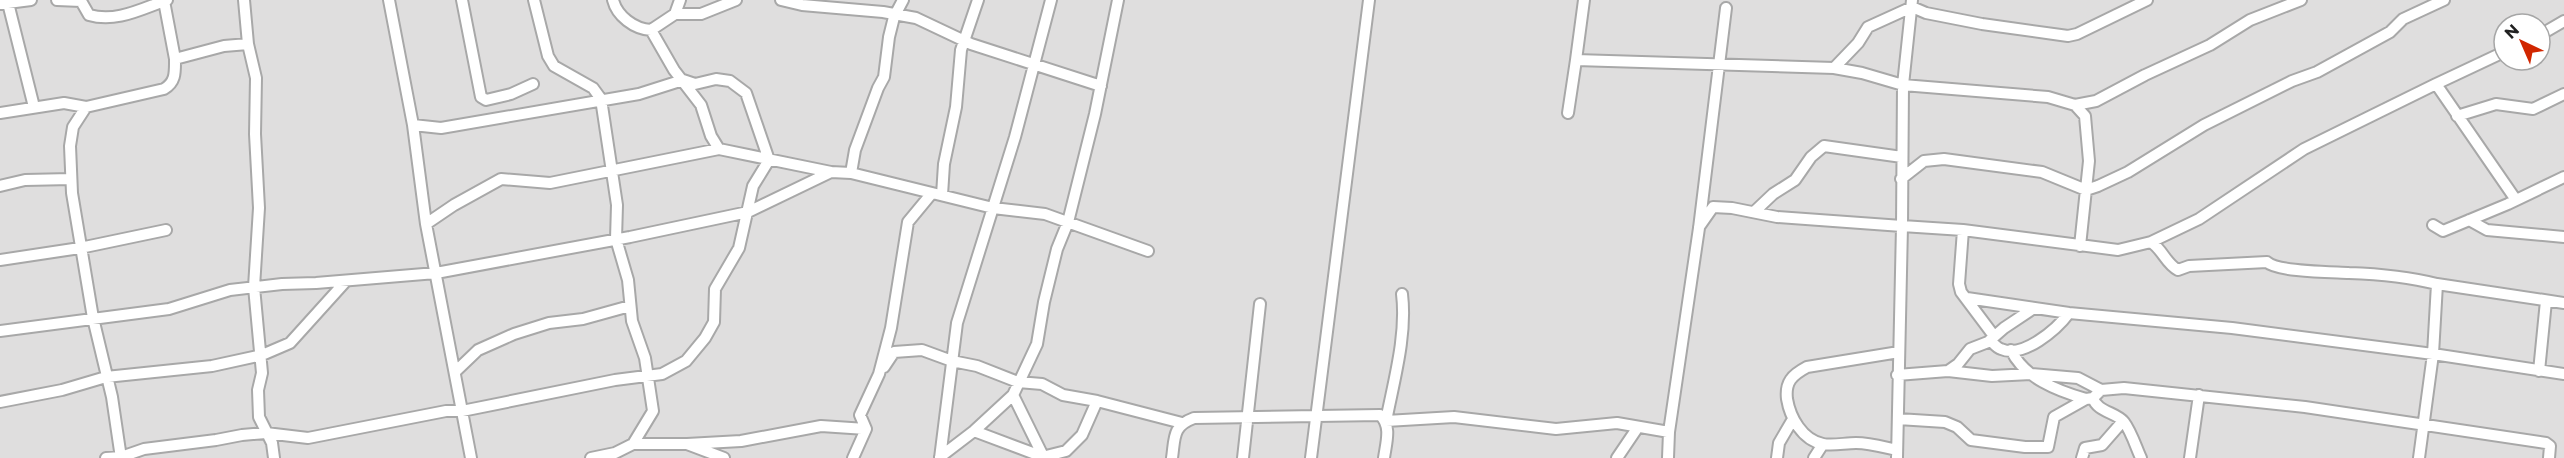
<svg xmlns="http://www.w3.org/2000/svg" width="2564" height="458" font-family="Montserrat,sans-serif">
  <rect width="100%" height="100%" fill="#f1f0e7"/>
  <path fill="#dfdede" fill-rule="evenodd" d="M 0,0 L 2564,0 L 2564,458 L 0,458 ZM 2504,24 L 2540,24 L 2540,60 L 2504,60 Z"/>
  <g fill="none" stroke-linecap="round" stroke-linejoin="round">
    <g stroke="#a8a8a8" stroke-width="14">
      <path id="street" d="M 57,0 L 81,1 L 89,15 C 116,23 141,9 167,0
        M 389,0 L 413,125 L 426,224 L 471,458
        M 462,0 L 481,97 L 486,100 L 511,94 L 533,84
        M 534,0 L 548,56 L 554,66 L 593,88 L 601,99 L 617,205 L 616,239 L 628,280 L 632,321 L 645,358 L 653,411 L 633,444 L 615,453 L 591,458
        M 613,0 C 617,16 634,29 651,30 L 674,70 L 701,105 L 711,136 L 719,149 L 831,172
        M 781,0 L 802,5 L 883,12 L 916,18 L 971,44 L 1101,86
        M 1584,0 L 1576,60 L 1834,68 L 1862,73 L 1903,85 L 2048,97 L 2075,105 L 2096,101 L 2145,75 L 2210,45 L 2250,20 L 2301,0
        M 164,1 L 175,59
        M 8,3 L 34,107
        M 0,4 L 31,0
        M 675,14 L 701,14 L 736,0
        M 651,30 L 675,14 L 680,0
        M 2540,35 L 2564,21
        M 248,44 L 256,78 L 255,134 L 259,208 L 254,287 L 262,373 L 258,390 L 259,417 L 272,443 L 274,458
        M 1834,68 L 1858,43 L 1868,27 L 1912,7 L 1926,13 L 1982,24 L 2068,36 L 2077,34 L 2147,0
        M 2436,84 L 2504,52
        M 2075,105 L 2085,116 L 2089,161 L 2080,246
        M 86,107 L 73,127 L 70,146 L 72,193 L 93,318 L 112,397 L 121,458
        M 0,113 L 64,103 L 86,107 L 164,89 C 176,82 175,72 175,59 L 224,46 L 248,44 L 244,0
        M 1568,113 L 1576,60
        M 2457,116 L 2496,104 L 2533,109 L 2564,94
        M 851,173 L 855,150 L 878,88 L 884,77 L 889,37 L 894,17 L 903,0
        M 1901,179 L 1924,161 L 1944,159 L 2042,172 L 2086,190 L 2098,186 L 2128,172 L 2204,125 L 2292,81 L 2317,72 L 2390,32 L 2403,19 L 2444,0
        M 0,186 L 25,180 L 71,179
        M 942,195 L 944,164 L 956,107 L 961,50 L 978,0
        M 1754,212 L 1773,194 L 1795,180 L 1811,157 L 1824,146 L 1902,157
        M 2469,220 L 2487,230 L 2564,237
        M 426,224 L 454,205 L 501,179 L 550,183 L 719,149
        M 2433,225 L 2443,231 L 2508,204 L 2564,177
        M 1699,227 L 1713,207 L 1732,208 L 1777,217 L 1902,226 L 1903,85 L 1912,0
        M 1963,230 L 1959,284 L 1961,292 L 1994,336
        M 2151,242 C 2163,250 2166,264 2178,270 L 2189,266 L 2267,262 C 2277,272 2333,272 2349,273 C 2378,274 2409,277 2437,284 L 2433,354 L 2419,458
        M 0,260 L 80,248 L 166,230
        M 2437,284 L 2564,303
        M 1402,294 C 1407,335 1394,380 1386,421 L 1454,417 L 1556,429 L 1617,423 L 1669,432
        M 1967,298 L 2069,313 L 2232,328 L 2433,354 L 2564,374
        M 0,331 L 169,309 L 230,290 L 282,284 L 316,283 L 436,273 L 630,237 L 748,212 L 831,172 L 851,173 L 993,208 L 1045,214 L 1148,251
        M 1990,340 C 1993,343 1997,348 2001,349 C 2023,359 2057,329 2069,313
        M 2011,350 C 2024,378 2058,391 2086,399
        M 884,367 L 894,352 L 922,350 L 952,361 L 977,366 L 1018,382 L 1042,384 L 1063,395 L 1097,401
        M 1948,371 L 1992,376 L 2031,374 L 2078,378 L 2101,390
        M 2539,371 L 2546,301
        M 455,372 L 478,350 L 514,334 L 549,323 L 583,319 L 630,306
        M 1897,375 L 1948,371 L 1958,364 L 1970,349 L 1988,342 L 2004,328 L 2034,308
        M 1013,395 L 1043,456
        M 2093,398 L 2101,390 L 2124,388 L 2305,407 L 2546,443 L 2550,446 L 2549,458
        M 0,402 L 62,390 L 106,377 L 212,366 L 262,355 L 290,343 L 346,281
        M 1898,419 L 1945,422 L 1957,427 L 1971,440 L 2025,447 L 2048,447 L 2054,417 L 2086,399 L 2093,398 C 2097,412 2116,412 2124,422 C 2131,431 2136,447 2141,458
        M 974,431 L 1046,458
        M 633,444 L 687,444 L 724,458
        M 687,444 L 741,441 L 821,426 L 866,429
        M 1897,450 C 1883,447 1870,443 1856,443 C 1845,443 1833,446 1823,444 C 1802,440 1790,417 1787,399 C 1785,382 1792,375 1807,367 L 1899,352
        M 940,457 L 974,431 L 1013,395 L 1037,344 L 1044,302 L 1057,249 L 1068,222 L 1095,114 L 1118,0
        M 106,458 L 121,457 L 144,449 L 216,440 L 242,435 L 266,433 L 308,438 L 446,411 L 462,411 L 615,380 L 662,374 L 686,361 L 705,338 L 714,322 L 715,289 L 739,248 L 753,186 L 769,160 L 746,93 L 730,81 L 716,79 L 695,84 L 683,80 L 639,94 L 441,128 L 413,125
        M 853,458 L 866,429 L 860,415 L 879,374 L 891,328 L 908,222 L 932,193
        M 940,458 L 957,323 L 1015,137 L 1051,0
        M 1038,458 L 1066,451 L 1082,435 L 1097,401 L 1182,423
        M 1172,458 C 1175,438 1172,426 1194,418 L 1380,415 C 1392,426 1386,443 1384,458
        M 1243,458 L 1260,304
        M 1311,458 L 1369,0
        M 1617,458 L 1638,427
        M 1668,458 L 1669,432 L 1699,228 L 1726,8
        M 1777,458 L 1779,443 L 1793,419
        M 1814,458 L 1823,444
        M 1897,458 L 1902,226 L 1963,230 L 2118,250 L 2151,242 L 2199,219 L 2304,149 L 2436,84 L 2516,200
        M 2082,458 L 2085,448 L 2102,445 L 2123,421
        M 2190,458 L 2199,395"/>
    </g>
    <use href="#street" stroke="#fff" stroke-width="10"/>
  </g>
  <g transform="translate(2522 42) rotate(316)"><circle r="28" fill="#ffffff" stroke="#a6a6a6" stroke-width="1.5"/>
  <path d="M0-4.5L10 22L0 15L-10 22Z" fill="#d12600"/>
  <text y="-9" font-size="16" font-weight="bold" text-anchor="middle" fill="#212121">N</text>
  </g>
</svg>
